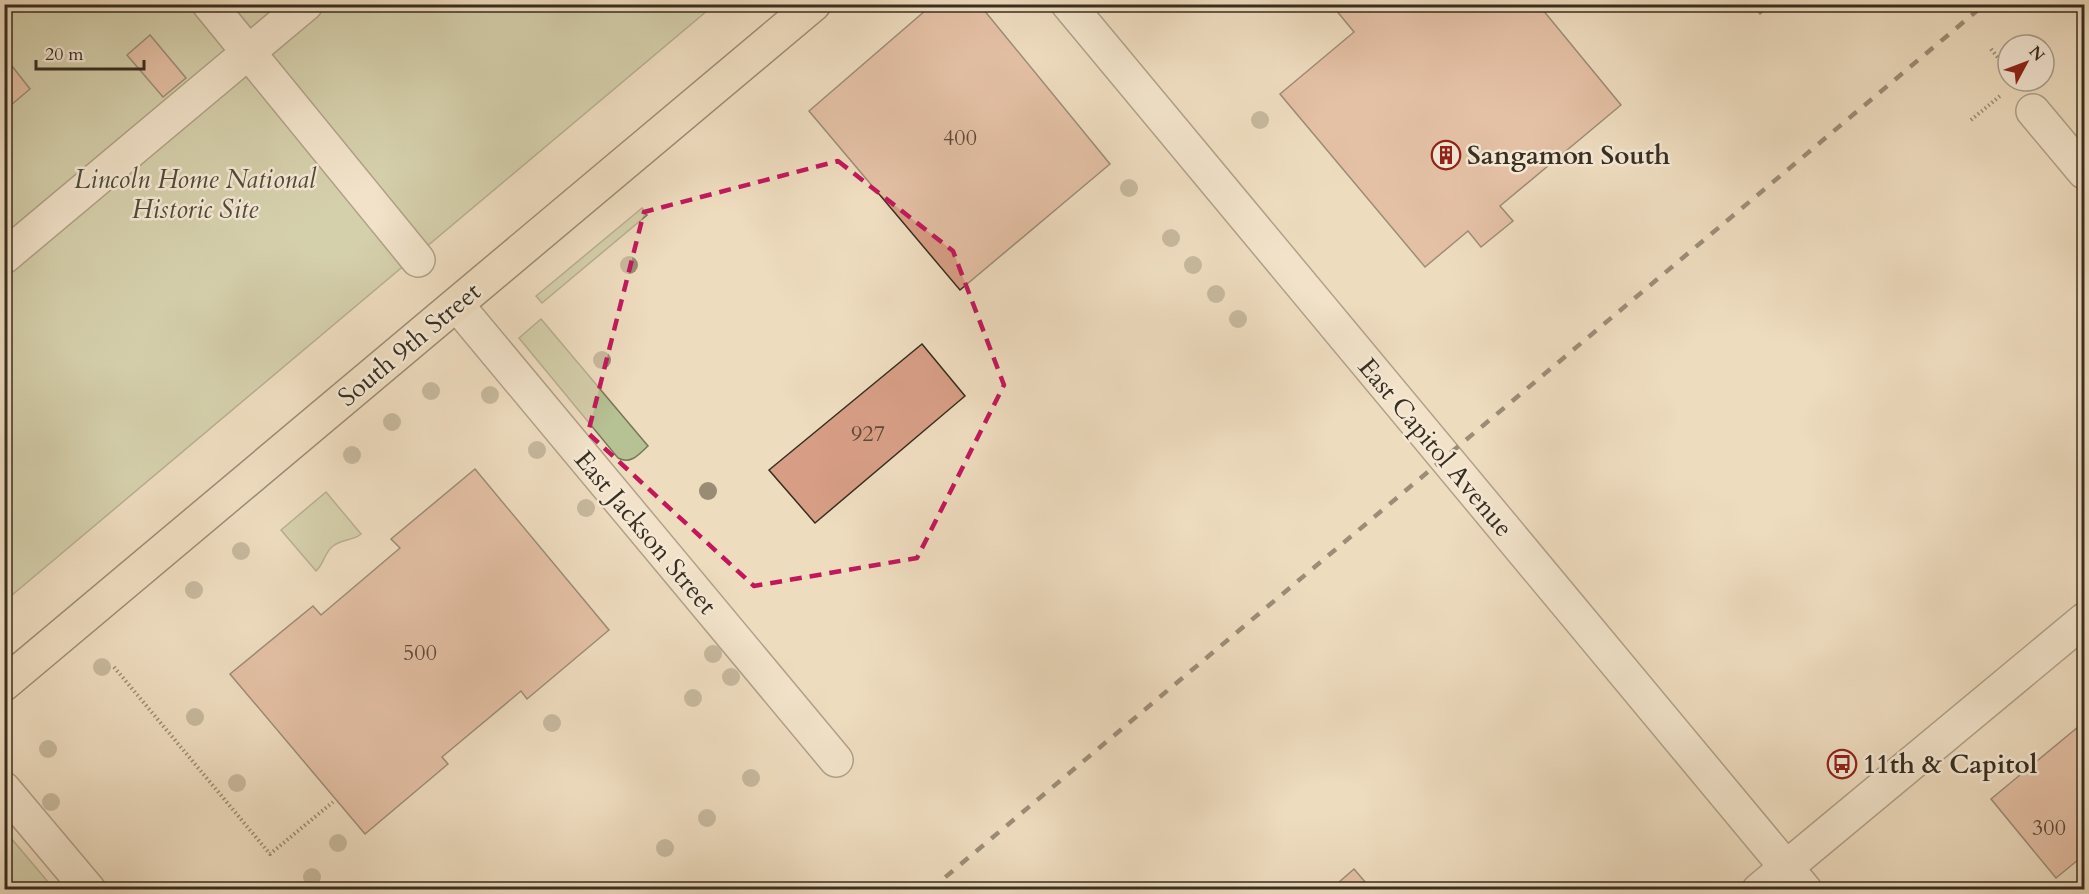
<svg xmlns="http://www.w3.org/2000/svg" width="2089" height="894" font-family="Cardo,serif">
  <rect width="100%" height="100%" fill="#eedcbf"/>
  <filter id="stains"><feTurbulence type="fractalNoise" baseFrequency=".00333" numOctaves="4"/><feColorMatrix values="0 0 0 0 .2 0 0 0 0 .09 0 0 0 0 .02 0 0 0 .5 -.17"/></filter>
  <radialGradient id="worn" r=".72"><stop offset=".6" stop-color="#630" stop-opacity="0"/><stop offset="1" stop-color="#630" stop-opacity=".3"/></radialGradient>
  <path fill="#b6c194" stroke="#77785a" stroke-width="1.5" d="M 5,5 L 714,5 L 5,601 Z
    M 642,208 L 647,215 L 542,303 L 536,296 Z
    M 541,319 L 648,446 C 639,454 631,465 618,458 L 519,338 Z
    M 326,492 L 361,534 C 353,541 342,539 333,546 C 324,553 324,564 316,571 L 281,530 Z
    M 5,831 L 54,889 L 15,889 L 5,877 Z"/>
  <path fill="#d79e85" stroke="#382e20" stroke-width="1.5" d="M 933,4 L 979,4 L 1110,164 L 960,290 L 809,111 Z
    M 1331,4 L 1538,4 L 1621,105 L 1500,206 L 1513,221 L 1481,247 L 1468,231 L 1425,267 L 1280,94 L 1354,32 Z
    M 1752,4 L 1772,4 L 1760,14 Z
    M 150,35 L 186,78 L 163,97 L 127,55 Z
    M 12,66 L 30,89 L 4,111 L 4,72 Z
    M 922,344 L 965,396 L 815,523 L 769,470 Z
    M 475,469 L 609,630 L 527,699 L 521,691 L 442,757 L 448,764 L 365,834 L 230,674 L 313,606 L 321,615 L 400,548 L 391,539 Z
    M 2084,722 L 2084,855 L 2056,878 L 1991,799 Z
    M 1354,869 L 1372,890 L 1330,890 Z"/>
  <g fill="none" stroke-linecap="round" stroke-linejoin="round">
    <g stroke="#665a48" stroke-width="36">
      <path id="minor" d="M 209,4 L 418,260
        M 1068,4 L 1805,890
        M 2033,111 L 2084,172
        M 4,257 L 306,4
        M 457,305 L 836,760
        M 4,789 L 89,890
        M 1759,890 L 2084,620"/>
    </g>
    <g stroke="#382e20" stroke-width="36">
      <path id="major" d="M 4,684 L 814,4"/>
    </g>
    <path stroke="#382e20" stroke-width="4" stroke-dasharray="1.5 3" stroke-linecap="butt" d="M 1991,49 L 2008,70
      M 1971,120 L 2000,96
      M 114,667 L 270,854 L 333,802"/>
    <use href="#minor" stroke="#f4e8d5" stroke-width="33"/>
    <use href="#major" stroke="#eedcbf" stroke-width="33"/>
    <path stroke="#382e20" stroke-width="4.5" stroke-dasharray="10 10" stroke-linecap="butt" d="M 930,890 L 1985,4"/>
  </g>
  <g fill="#988c74">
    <circle cx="1260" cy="120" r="9"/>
    <circle cx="1129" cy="188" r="9"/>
    <circle cx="1171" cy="238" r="9"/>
    <circle cx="629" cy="265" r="9"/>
    <circle cx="1193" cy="265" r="9"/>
    <circle cx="1216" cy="294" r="9"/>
    <circle cx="1238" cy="319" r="9"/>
    <circle cx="602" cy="360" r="9"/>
    <circle cx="431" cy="391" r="9"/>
    <circle cx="490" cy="395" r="9"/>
    <circle cx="392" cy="422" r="9"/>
    <circle cx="537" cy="450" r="9"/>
    <circle cx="352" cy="455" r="9"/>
    <circle cx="708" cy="491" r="9"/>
    <circle cx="586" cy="508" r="9"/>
    <circle cx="241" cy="551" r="9"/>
    <circle cx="194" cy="590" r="9"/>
    <circle cx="713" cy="654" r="9"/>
    <circle cx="102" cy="667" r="9"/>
    <circle cx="731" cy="677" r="9"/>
    <circle cx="693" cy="698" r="9"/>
    <circle cx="195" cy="717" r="9"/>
    <circle cx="552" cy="723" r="9"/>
    <circle cx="48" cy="749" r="9"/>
    <circle cx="751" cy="778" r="9"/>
    <circle cx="237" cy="783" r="9"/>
    <circle cx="51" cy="802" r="9"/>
    <circle cx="707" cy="818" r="9"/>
    <circle cx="338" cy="843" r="9"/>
    <circle cx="665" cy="848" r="9"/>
    <circle cx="312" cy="877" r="9"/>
  </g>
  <path d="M0 0H2089V894H0ZM 838,161 L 953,251 L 1004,385 L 917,558 L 754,586 L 588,433 L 644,212 Z" fill="#eedcbf" fill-opacity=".55" fill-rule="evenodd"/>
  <path fill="none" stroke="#c2185b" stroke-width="4.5" stroke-dasharray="12 8" stroke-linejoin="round" d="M 838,161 L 953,251 L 1004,385 L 917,558 L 754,586 L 588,433 L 644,212 Z"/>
  <defs>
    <g id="building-ring" transform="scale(1.5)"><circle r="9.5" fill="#f4e8d5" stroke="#8f2418" stroke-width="1.5"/><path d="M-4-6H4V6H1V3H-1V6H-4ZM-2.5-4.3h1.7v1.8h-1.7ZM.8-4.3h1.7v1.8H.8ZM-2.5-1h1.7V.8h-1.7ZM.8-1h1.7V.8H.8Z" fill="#8f2418"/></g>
    <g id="bus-ring" transform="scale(1.5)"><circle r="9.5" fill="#f4e8d5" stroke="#8f2418" stroke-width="1.5"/><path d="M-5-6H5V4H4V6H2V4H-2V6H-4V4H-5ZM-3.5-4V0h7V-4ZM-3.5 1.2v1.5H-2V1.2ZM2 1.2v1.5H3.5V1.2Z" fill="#8f2418"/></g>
  </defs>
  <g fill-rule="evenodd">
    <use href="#building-ring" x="1446" y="155"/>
    <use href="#bus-ring" x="1842" y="764"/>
  </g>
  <g text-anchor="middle" stroke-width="5" stroke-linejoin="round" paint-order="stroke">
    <g font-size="22" fill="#604a39">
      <text x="960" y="145">400</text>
      <text x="868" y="441">927</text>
      <text x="420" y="660">500</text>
      <text x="2049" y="835">300</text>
    </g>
    <g font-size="26" font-weight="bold" fill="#382e20" stroke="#f4e8d5" text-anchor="start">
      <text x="1467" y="164">Sangamon South</text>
      <text x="1863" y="773">11th &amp; Capitol</text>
    </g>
    <g font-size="26" font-style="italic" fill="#514b37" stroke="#f4e8d5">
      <text x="195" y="188">Lincoln Home National<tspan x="195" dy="30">Historic Site</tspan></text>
    </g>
    <g font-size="26" fill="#382e20" stroke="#f4e8d5">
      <text transform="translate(409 344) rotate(-40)" y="9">South 9th Street</text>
      <text transform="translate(1436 447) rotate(50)" y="9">East Capitol Avenue</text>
      <text transform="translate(646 532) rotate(50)" y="9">East Jackson Street</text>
    </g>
  </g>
  <rect width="2089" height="894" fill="none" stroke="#eedcbf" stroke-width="24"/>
  <rect x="6" y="6" width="2077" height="882" fill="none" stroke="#382e20" stroke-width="3"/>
  <rect x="12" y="12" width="2065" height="870" fill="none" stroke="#382e20" stroke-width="1.5"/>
  <g transform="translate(2026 63) rotate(49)"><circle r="28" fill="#f4e8d5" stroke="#a99e8d" stroke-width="1.5"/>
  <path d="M0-4.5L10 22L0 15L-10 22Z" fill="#8f2418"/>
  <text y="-9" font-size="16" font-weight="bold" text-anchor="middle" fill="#382e20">N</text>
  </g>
  <path d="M36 60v9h108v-9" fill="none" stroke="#382e20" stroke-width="3"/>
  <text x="45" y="60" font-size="18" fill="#382e20" stroke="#f4e8d5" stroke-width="4.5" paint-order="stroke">20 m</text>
  <rect width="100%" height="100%" filter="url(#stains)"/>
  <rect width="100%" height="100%" fill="url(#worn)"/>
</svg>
